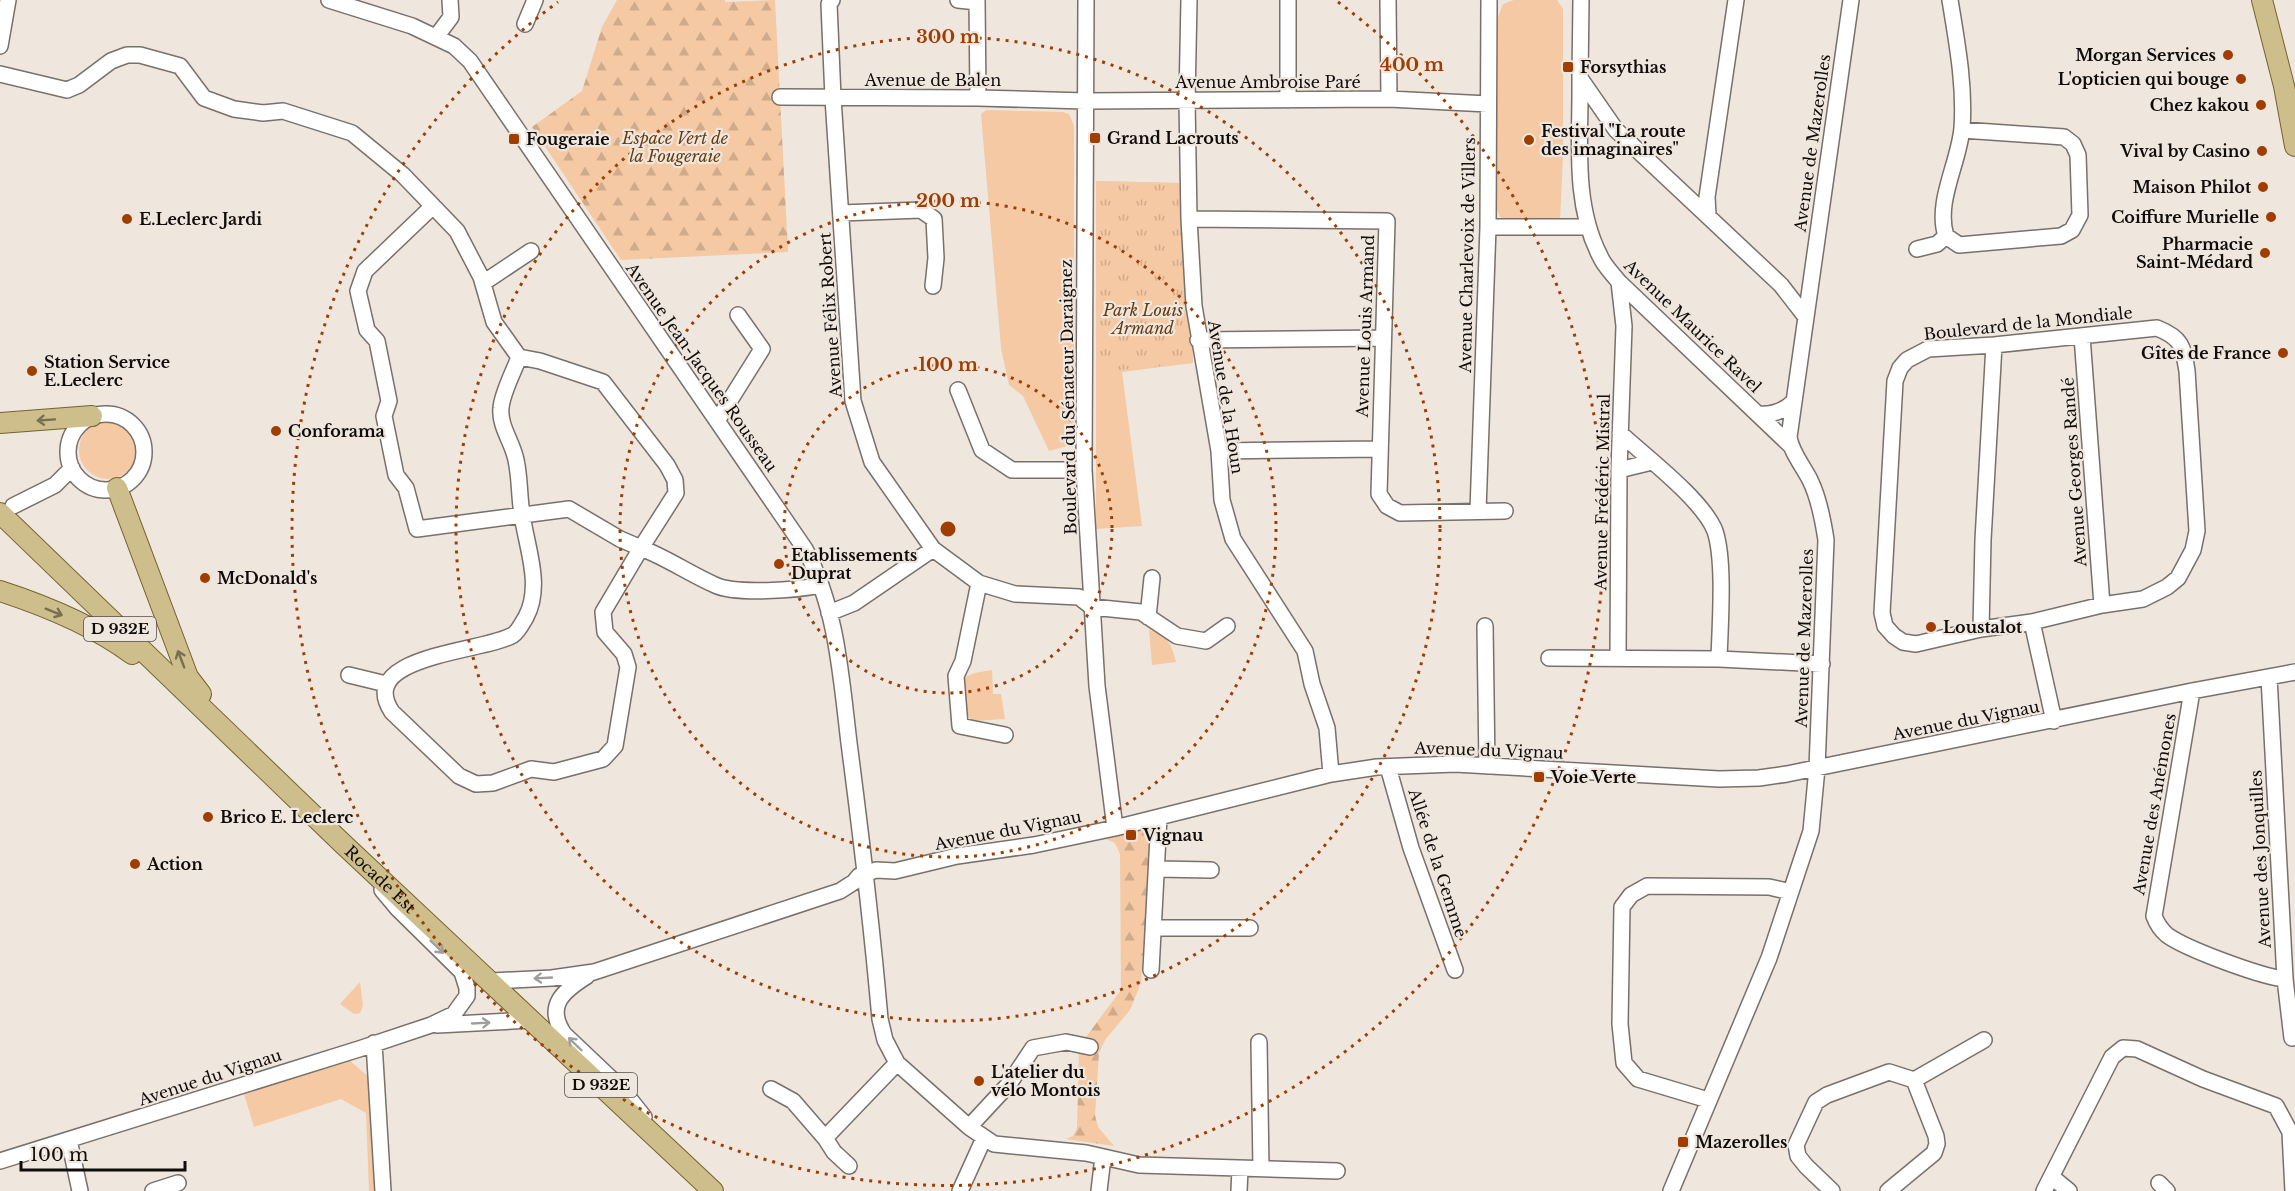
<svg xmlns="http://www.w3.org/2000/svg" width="2295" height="1191" font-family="'Libre Baskerville',serif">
  <defs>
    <pattern id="forest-firs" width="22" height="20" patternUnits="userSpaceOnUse" patternTransform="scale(1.5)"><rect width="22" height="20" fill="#f4c9a3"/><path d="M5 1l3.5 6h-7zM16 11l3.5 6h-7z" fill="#d0ab8b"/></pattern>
    <pattern id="park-tufts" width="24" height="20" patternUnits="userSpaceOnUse" patternTransform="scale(1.5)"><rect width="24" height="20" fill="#f4c9a3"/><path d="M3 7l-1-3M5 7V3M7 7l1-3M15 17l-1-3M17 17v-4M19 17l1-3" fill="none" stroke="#d0ab8b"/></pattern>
  </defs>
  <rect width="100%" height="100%" fill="#efe6de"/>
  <path fill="#f4c9a3" d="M 1514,0 L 1557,0 L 1563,9 L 1563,156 L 1560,221 L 1515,223 L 1500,217 L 1496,207 L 1497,20 L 1503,4 Z
    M 986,110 L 1063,112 L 1069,114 L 1074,126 L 1074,444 L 1049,451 L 1023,396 L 1009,385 L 1001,348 L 981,114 Z
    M 1096,181 L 1179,183 L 1189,292 L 1193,363 L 1122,372 L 1142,526 L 1096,529 Z
    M79 450a29 29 0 1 1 58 0a29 29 0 1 1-58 0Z
    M 1149,630 C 1167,634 1172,645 1176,662 L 1152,665 Z
    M 992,670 L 993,694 L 1001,694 L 1005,719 L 973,721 C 961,710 958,692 965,677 L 975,673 Z
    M 360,982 L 363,1006 L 360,1013 L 354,1014 L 340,1004 Z
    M 350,1061 L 368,1076 L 375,1191 L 369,1191 L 366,1113 L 341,1099 L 254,1127 L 244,1094 Z"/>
  <path fill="url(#forest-firs)" d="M 617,0 L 725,0 L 725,2 L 775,0 L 788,252 L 621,260 L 532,127 L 582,91 L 602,27 Z
    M 1152,826 L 1141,983 L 1130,1010 L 1105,1040 L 1099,1053 L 1095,1115 L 1098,1127 L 1114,1146 L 1066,1139 L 1073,1136 L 1077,1128 L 1079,1050 L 1083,1041 L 1121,990 L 1120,854 L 1115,843 L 1106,839 Z"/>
  <path fill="url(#park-tufts)" d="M 1096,181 L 1179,183 L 1193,363 L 1096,372 Z"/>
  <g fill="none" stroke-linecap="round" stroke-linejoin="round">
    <g stroke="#78706a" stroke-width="18">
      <path id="minor" d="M 329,0 L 412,26 L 454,46 L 470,61 L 805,549 C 837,608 841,677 849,743 C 861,835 872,927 880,1019 L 885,1040 L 897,1063 L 969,1127 L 994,1144 L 1086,1153 L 1139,1165 L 1337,1171
        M 832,0 L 829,4 L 833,98 L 853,401 L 872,462 L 933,549 L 979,583 L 1015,594 L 1079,597 L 1092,607
        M 958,0 L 977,2
        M 977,0 L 978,98
        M 1086,0 L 1084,470 L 1097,686 L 1115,828
        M 1189,0 L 1187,100 L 1189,219 L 1194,306 L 1219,451 L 1222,500 L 1233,539 L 1305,651 L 1312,684 L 1327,728 L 1331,774
        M 1388,0 L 1389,99
        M 1581,0 L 1580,78 L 1616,130 L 1781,285 L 1805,316
        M 1950,0 C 1957,43 1965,85 1962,128 C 1959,163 1935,202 1946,236 L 1959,245 L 2061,236 L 2072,230 L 2080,215 L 2078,155 L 2073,144 L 2064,137 L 1962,130
        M 525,24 L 535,0
        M 436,37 L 451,17 L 450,0
        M 0,46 L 8,0
        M 0,74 L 67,90 L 79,85 L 111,61 L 127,55 L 140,55 L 180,66 L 204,98 L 234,109 L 263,113 L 283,111 L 352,133 L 403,175 L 457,231 L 481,277 L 494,322 L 519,357 L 540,361 L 603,382 L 667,465 L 675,480 L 676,493 L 641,548 C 667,558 690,574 715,585 C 736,595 798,590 821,585
        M 1580,78 C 1581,137 1572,202 1600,256 C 1604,266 1613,274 1619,282 L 1790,445
        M 780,97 L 978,98 L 1085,101 L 1389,99 L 1488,104
        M 1288,100 L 1288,0
        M 433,206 L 365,271 L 358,291 L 367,330 L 377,341 L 389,401 L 384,416 L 396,475 L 406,488 L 417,529 L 569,509 L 620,539 L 641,548 L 603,612 L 605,632 L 624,654 L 628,667 L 615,746 L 603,759 L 554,772 L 531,769 L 493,783 L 476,784 L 459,776 L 392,712 C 354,655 485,652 513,635 C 518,632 523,622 526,617 C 543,585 526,546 522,514 C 519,496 520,478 516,460 C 513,443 499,426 501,408 C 502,393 514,371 519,357
        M 841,213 L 921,210 L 934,219 L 936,258 L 933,286
        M 1708,215 L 1707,197 L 1736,0
        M 1189,219 L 1387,221 L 1379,494 L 1387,506 L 1400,513 L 1505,511
        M 1488,227 L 1587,227
        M 1917,249 L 1937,244 L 1946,236
        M 483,283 L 531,251
        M 2157,328 C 2182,338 2183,346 2187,371 L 2197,531 L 2193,550 L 2178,578 L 2167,587 L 2143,599 L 2102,605 L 2032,622 L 1981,629 L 1916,644 L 1903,642 L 1894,636 L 1885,626 L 1882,613 L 1895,381 L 1900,368 L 1907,360 L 1928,349 L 1994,345 Z
        M 2082,336 L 2102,605
        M 1198,340 L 1383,338
        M 958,390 L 982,450 L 1012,470 L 1084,470
        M 1758,414 C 1771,415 1783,412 1793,402
        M68 452a38 38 0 1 1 76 0a38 38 0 1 1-76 0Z
        M 717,421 L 762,349 L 738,315
        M 1620,433 C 1646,457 1703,500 1715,531 C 1725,561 1720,626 1719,659
        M 1219,451 L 1379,449
        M 1619,470 L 1652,462
        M 13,506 L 55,485 L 72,468
        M 1478,511 L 1488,227 L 1489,0
        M 979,583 L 963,661 L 956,676 L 960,726 L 1005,735
        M 1092,607 L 1141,612 L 1177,636 L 1206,641 L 1227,626
        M 829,613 L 854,603 L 933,549
        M 1148,617 L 1152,578
        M 2032,622 L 2054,721
        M 1485,626 L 1487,766
        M 1981,629 L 1983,540 L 1994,345
        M 1549,658 L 1719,659 L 1822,664
        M 1618,658 L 1619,470 L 1624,326 L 1619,282
        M 349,675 L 386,684
        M 2269,677 L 2285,979 L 2292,1038
        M 2192,691 L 2154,916 C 2157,924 2160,929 2167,935 C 2186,949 2262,977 2285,979
        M 1388,767 L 1411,848 L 1455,970
        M 1157,869 L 1211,870
        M 1154,928 L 1250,928
        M 1151,970 L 1159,817
        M 587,976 C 563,991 545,1006 564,1034 L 621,1088 L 644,1117
        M 492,981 L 552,978 L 594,972 L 840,891 L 854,882 L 859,876 L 876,870 L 895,871 L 957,856 L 1034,845 L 1115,828 L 1331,774 L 1377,767 L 1455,764 L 1719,779 L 1759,778 L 1787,774 L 2192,691 L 2295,672
        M 437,1025 L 531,1020
        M 1259,1042 L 1261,1169
        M 374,1043 L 383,1191
        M 1914,1080 L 1984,1040
        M 771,1089 L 793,1101 L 825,1138
        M 1708,1100 L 1638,1079 L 1624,1063 L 1620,1024 L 1622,907 L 1631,895 L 1647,886 L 1769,887 L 1791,892
        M 969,1127 L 1009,1084 L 1033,1048 L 1066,1042 L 1090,1047
        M 69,1140 L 80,1191
        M 0,1161 L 359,1049 L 431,1025 L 454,1014 L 467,996 L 467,988 L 462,972 L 397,908 L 382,890
        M 849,1166 L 834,1152 L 825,1138 L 897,1063
        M 2052,1177 L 2069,1191
        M 2159,1183 L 2167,1191
        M 153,1191 L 178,1183
        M 960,1191 L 984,1138
        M 1099,1191 L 1103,1157
        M 1239,1191 L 1240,1169
        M 1671,1191 L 1769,958 L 1811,831 L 1817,768 L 1826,540 C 1823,520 1819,498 1810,480 C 1803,466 1791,452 1789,437 L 1851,0
        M 1832,1191 L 1806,1166 L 1798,1156 L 1796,1145 L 1816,1102 L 1827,1095 L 1889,1072 L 1914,1080 L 1936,1136 L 1937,1144 L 1934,1153 L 1888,1191
        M 2044,1191 L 2112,1057 L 2123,1048 L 2137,1049 L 2203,1079 L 2276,1106 L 2290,1132 L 2293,1191"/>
    </g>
    <g stroke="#74632d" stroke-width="22">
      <g id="major">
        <path d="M 2262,0 L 2284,86 L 2295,146"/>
        <path d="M 0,423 L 92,416"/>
        <path d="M 117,488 L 188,677 L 201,694"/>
        <path id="s1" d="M 0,513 L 341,842 L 713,1191"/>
        <path d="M 0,591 C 46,606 93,625 132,654"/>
      </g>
    </g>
    <use href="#minor" stroke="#fff" stroke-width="15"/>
    <use href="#major" stroke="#cdbe8c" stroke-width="20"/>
  </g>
  <defs><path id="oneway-shaft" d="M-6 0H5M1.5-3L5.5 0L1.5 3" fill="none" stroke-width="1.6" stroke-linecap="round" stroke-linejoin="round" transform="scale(1.5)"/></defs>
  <g stroke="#786e52">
    <use href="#oneway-shaft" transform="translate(46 420) rotate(176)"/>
    <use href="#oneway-shaft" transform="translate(54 612) rotate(22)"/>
    <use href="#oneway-shaft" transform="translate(181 659) rotate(-111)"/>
  </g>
  <g stroke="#9f9e9d">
    <use href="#oneway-shaft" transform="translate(437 947) rotate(44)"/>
    <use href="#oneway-shaft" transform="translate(543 978) rotate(177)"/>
    <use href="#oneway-shaft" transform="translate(481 1023) rotate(-3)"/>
    <use href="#oneway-shaft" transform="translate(575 1044) rotate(-136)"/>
  </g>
  <g fill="none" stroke="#a03e00" stroke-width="3" stroke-dasharray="3 6">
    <circle cx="948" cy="529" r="164"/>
    <circle cx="948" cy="529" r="328"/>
    <circle cx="948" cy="529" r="492"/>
    <path d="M1338 2A656 656 0 1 1 558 2"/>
  </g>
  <g fill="#a03e00" stroke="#efe6de" stroke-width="2">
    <circle cx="2228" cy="55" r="6"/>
    <rect x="1562" y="61" width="12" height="12" rx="3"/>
    <circle cx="2241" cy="79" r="6"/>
    <circle cx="2261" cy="105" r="6"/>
    <rect x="1089" y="132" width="12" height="12" rx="3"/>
    <rect x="508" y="133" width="12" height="12" rx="3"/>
    <circle cx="1529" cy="140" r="6"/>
    <circle cx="2262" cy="151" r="6"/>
    <circle cx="2263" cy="187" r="6"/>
    <circle cx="2271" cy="217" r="6"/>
    <circle cx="127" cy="219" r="6"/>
    <circle cx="2265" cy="253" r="6"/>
    <circle cx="2283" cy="353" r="6"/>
    <circle cx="32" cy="371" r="6"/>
    <circle cx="276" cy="431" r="6"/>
    <circle cx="779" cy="564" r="6"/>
    <circle cx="205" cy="578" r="6"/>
    <circle cx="1931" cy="627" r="6"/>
    <rect x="1533" y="771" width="12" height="12" rx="3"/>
    <circle cx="208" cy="817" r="6"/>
    <rect x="1125" y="829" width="12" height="12" rx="3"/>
    <circle cx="135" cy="864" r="6"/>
    <circle cx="979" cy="1081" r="6"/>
    <rect x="1677" y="1136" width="12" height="12" rx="3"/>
  </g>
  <g text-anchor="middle" stroke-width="4.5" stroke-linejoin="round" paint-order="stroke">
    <g fill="#efe6de" stroke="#524d4a" stroke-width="1.5">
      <rect x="84" y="617" width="72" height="24" rx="4.5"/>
      <rect x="565" y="1073" width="72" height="24" rx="4.5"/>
    </g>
    <g font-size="15" font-weight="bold" fill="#0f0c0a">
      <text x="120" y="634">D 932E</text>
      <text x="601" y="1090">D 932E</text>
    </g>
    <g font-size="16" font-weight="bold" fill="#0f0c0a" stroke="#efe6de" text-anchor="start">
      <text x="2216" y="61" text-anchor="end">Morgan Services</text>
      <text x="1580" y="73">Forsythias</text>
      <text x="2229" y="85" text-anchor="end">L'opticien qui bouge</text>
      <text x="2249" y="111" text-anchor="end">Chez kakou</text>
      <text x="1541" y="137">Festival "La route<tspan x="1541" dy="18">des imaginaires"</tspan></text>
      <text x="1107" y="144">Grand Lacrouts</text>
      <text x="526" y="145">Fougeraie</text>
      <text x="2250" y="157" text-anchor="end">Vival by Casino</text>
      <text x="2251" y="193" text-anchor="end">Maison Philot</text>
      <text x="2259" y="223" text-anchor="end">Coiffure Murielle</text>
      <text x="139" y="225">E.Leclerc Jardi</text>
      <text x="2253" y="250" text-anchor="end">Pharmacie<tspan x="2253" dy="18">Saint-Médard</tspan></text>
      <text x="2271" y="359" text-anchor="end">Gîtes de France</text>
      <text x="44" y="368">Station Service<tspan x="44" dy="18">E.Leclerc</tspan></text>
      <text x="288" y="437">Conforama</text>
      <text x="791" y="561">Etablissements<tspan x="791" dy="18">Duprat</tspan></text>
      <text x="217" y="584">McDonald's</text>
      <text x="1943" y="633">Loustalot</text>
      <text x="1551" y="783">Voie Verte</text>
      <text x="220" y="823">Brico E. Leclerc</text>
      <text x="1143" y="841">Vignau</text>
      <text x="147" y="870">Action</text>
      <text x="991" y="1078">L'atelier du<tspan x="991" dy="18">vélo Montois</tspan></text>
      <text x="1695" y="1148">Mazerolles</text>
    </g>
    <g font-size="16" fill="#0f0c0a" stroke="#efe6de">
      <text x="933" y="86">Avenue de Balen</text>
      <text x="1268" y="88">Avenue Ambroise Paré</text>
      <text transform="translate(1812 143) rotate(-82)" y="6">Avenue de Mazerolles</text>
      <text transform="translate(1467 255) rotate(-89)" y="6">Avenue Charlevoix de Villers</text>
      <text transform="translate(830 315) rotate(-94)" y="6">Avenue Félix Robert</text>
      <text transform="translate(2028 323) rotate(-6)" y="6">Boulevard de la Mondiale</text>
      <text transform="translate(1365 326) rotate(-88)" y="6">Avenue Louis Armand</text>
      <text transform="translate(1693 326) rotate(44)" y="6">Avenue Maurice Ravel</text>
      <text transform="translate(702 367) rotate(55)" y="6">Avenue Jean-Jacques Rousseau</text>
      <text transform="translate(1068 397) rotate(-91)" y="6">Boulevard du Sénateur Daraignez</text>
      <text transform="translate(1226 397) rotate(81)" y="6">Avenue de la Houn</text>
      <text transform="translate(2074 472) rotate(-94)" y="6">Avenue Georges Randé</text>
      <text transform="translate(1602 492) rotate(-89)" y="6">Avenue Frédéric Mistral</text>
      <text transform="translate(1804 638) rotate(-88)" y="6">Avenue de Mazerolles</text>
      <text transform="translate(1966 720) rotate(-11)" y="6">Avenue du Vignau</text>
      <text transform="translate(1489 750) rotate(2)" y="6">Avenue du Vignau</text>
      <text transform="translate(2154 804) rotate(-80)" y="6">Avenue des Anémones</text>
      <text transform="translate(1008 830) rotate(-11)" y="6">Avenue du Vignau</text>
      <text transform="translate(2260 859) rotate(-93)" y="6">Avenue des Jonquilles</text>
      <text transform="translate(1438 863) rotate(72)" y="6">Allée de la Gemme</text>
      <text dy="6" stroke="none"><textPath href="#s1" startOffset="528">Rocade Est</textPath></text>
      <text transform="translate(210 1077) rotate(-18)" y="6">Avenue du Vignau</text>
    </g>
    <g font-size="16" font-style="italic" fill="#653c11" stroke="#efe6de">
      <text x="675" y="144">Espace Vert de<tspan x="675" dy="18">la Fougeraie</tspan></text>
      <text x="1143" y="316">Park Louis<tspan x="1143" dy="18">Armand</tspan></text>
    </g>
  </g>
  <circle cx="948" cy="529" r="9" fill="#a03e00" stroke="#efe6de" stroke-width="3"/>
  <g font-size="18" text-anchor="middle" font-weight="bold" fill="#a03e00" stroke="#efe6de" stroke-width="4.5" stroke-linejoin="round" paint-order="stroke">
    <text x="948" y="43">300 m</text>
    <text x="1412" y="71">400 m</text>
    <text x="948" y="207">200 m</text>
    <text x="948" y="371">100 m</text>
  </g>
  <path d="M21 1161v9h164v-9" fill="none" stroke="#0f0c0a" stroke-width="3"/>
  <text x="30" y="1161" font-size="18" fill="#0f0c0a" stroke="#efe6de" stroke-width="4.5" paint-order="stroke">100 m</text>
</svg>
